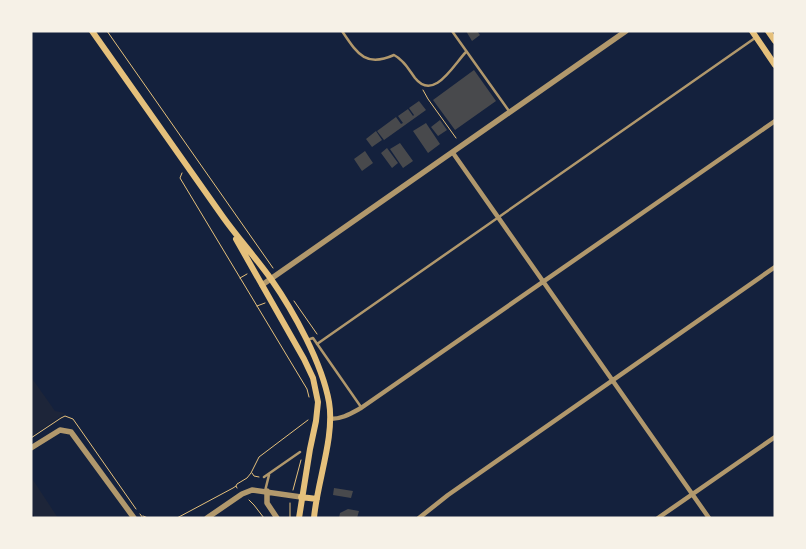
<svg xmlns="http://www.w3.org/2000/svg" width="806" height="549" font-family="Poppins,sans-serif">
  <rect width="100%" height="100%" fill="#14213d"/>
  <path fill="#1d2539" d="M 31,377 L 55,411 L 65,413 L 31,437 Z
    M 31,477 L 58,518 L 31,518 Z"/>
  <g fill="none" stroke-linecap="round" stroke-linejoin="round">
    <path stroke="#0b132b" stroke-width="2.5" d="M 31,511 L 33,518"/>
  </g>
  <path fill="#48494c" d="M 466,31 L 477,31 L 480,35 L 472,41 Z
    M 474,70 L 496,101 L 455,130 L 433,100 Z
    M 419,101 L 426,110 L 384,140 L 377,131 L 396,117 L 401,124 L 403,123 L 398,116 L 408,109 L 413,116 L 414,115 L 409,108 Z
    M 440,120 L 447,130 L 438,136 L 431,127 Z
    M 426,123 L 440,144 L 428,153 L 413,131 Z
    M 376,131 L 382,140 L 372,147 L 366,139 Z
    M 400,143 L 413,161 L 403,168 L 390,149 Z
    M 387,148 L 398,163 L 392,168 L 381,153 Z
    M 365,151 L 373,163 L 362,171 L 354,159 Z
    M 334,488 L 353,491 L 351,498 L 333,495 Z
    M 348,509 L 359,511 L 357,518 L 339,518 L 340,513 Z"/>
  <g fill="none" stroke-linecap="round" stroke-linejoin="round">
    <path stroke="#e5c07b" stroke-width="1" d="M 107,31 L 273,268
      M 423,90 L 428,99 L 456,138
      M 182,173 L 180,178 L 307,389 L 309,397
      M 240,278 L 247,274
      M 294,301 L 317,334
      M 257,306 L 265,303
      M 31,438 L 61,418 L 65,416 L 73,419 L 136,509
      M 252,473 L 254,476 L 259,477
      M 236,486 L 237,484 L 247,478 L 251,473 L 259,457 L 308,420
      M 293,490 L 301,460
      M 249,500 L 254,505 L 264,518
      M 290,503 L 290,518
      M 140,514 L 143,518
      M 143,516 L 148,518
      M 177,518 L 233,488 L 236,486 L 237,488"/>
    <path stroke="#b1986c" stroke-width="2.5" d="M 342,31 C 357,53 365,68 394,55 C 404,60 409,70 415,78 C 434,102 454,64 466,52
      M 452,31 L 509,111
      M 307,340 L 313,338 L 361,407
      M 317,344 L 755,38
      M 264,477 L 300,452
      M 265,491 L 269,475"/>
    <path stroke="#b1986c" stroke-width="4.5" d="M 453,153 L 709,518
      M 330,419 C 342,419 350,414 361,408 L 775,121
      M 419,518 L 448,495 L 775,267
      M 658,518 L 775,437"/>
    <path stroke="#b1986c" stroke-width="5.5" d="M 262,285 L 626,31
      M 31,448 L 60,430 L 71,432 L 134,518
      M 267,491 L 267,503 L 277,518
      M 207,518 L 242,494 L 252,490 L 301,497"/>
    <path stroke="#e5c07b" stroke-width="6" d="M 92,31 C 136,93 179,155 223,217 C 238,238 256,258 271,279 C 294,312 322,363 329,402 C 335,437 317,482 314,518
      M 752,31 L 775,65
      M 768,31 L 775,41
      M 236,239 L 304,359 L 313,378 L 318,402 L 316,421 L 310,449 L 299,518
      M 301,497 L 317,499"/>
  </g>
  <rect width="806" height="549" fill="none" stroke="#f6f1e7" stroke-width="65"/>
</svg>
